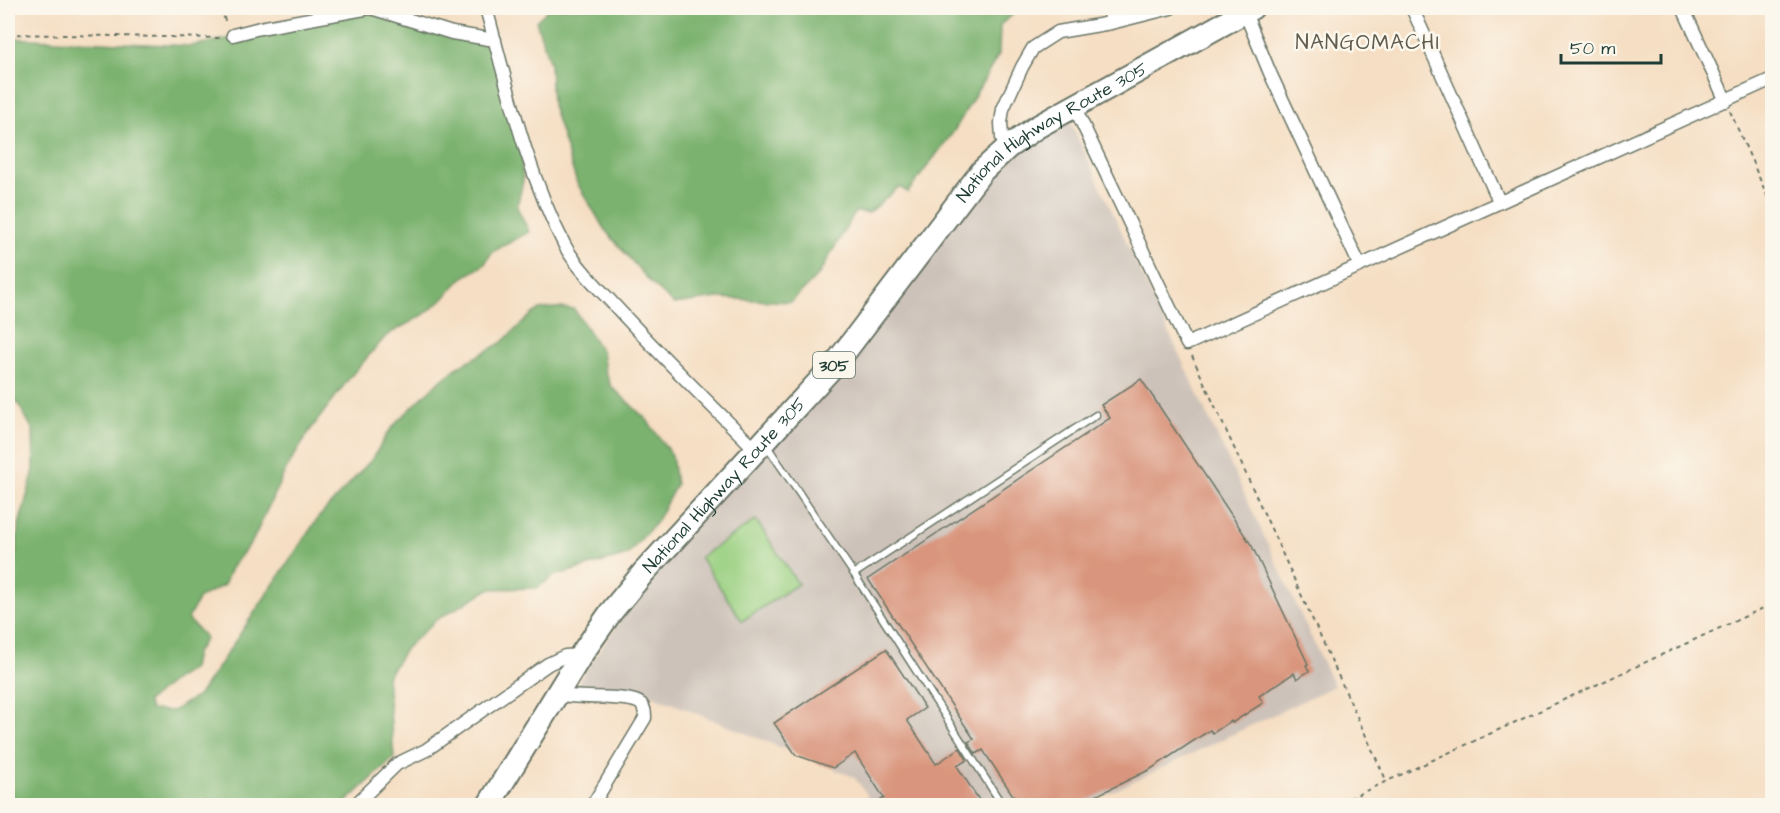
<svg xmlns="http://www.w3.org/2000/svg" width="1780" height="813" font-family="'Architects Daughter',sans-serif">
  <rect width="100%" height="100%" fill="#fbf7ec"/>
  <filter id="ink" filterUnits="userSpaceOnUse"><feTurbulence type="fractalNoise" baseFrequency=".0167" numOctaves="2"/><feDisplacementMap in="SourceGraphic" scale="12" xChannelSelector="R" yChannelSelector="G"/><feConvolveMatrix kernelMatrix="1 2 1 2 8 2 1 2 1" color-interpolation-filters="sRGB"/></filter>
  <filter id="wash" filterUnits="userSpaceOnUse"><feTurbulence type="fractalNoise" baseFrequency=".008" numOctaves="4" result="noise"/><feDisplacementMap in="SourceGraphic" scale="24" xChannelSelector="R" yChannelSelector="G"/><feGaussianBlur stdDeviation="1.35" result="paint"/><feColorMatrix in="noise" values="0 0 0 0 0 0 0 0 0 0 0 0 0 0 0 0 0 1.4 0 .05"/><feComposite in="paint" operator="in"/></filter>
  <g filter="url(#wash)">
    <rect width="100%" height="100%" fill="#f5dec3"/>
    <path fill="#cdc2b9" d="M 1069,119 L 1334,686 L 1084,805 L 868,806 L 867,794 L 854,777 L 646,693 L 575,686 L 651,576 L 976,194 L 1019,150 Z"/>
    <path fill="#9ad081" stroke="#5c865a" stroke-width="1.5" d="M 756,520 L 798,584 L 742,621 L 700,557 Z"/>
    <path fill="#7bb26f" stroke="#4d7852" stroke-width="1.5" d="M 550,8 L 1021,8 L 1000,25 L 999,54 L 954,131 L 908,192 L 899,187 L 869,213 L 855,212 L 819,274 L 791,302 L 718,298 L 674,304 L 651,283 L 605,230 L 577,183 L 552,105 L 550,64 L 536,21 Z
      M 366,12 L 493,45 L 501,88 L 521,151 L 523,181 L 517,207 L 529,232 L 492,252 L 484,265 L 462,278 L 443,299 L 423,315 L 387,335 L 350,377 L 311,429 L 285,471 L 253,540 L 231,568 L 224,585 L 199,598 L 188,619 L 206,638 L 196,653 L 193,668 L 177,678 L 147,702 L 151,710 L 173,711 L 199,695 L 318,518 L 373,458 L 387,434 L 397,422 L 434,386 L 458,367 L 501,343 L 531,315 L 540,309 L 557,308 L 574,309 L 602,352 L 605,371 L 611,386 L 647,420 L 672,456 L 676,485 L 656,522 L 627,555 L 554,576 L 537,588 L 489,589 L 436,620 L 406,648 L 387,677 L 394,758 L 343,805 L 8,805 L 8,576 L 16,553 L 18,529 L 34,470 L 33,430 L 13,395 L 8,392 L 8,38 L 191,46 Z"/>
    <g id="blocks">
      <path fill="#d9957d" d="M 1141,379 L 1252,546 L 1308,664 L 1306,665 L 1309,671 L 1297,679 L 1294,673 L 1259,696 L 1263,703 L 1232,723 L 1231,721 L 1213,733 L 1210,730 L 1151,769 L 1075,806 L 1020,806 L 983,750 L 976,754 L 968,742 L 974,739 L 868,579 L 1110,418 L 1101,405 Z
        M 886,649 L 925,708 L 907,720 L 936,764 L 960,748 L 967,760 L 957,766 L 983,806 L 872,806 L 884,798 L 855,753 L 833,768 L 796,755 L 774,723 Z"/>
    </g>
  </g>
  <g filter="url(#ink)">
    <use href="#blocks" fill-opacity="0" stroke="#6a7566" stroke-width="1.5"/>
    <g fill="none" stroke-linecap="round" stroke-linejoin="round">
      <g stroke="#6a7566" stroke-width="9">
        <path id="lane" d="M 767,446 L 854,574 L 1003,806
          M 854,574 L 1096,415"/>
      </g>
      <g stroke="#6a7566" stroke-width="15">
        <path id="street" d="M 371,8 L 452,33 L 495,40
          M 486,8 C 508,88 526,171 565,246 C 578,269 600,289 618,309 C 662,357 709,403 755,449
          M 1110,8 L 1111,23
          M 1243,8 L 1270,73 L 1360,266
          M 1412,8 L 1499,201
          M 1683,8 L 1726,101
          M 233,35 L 260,28 L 370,8
          M 1074,106 L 1187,344 L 1772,79
          M 1008,147 L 1002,138 L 1001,123 L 1003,109 L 1022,67 L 1033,48 L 1058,32 L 1111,23 L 1171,8
          M 557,694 C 577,700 629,694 641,704 C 645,708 645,713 645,718 L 592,806
          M 354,806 L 397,764 L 426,750 L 548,664 L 565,656 L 581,655"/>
      </g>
      <g stroke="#6a7566" stroke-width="26">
        <g id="highway">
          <path id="s1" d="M 488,806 L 581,655 L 611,612 L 644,572 L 837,362 L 982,171 L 1008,147 L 1037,127 L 1252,8"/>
        </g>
      </g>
      <path stroke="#6a7566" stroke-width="2" stroke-dasharray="4.5 4.5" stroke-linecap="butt" d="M 221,8 L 226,24
        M 8,34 L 220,38
        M 1730,111 L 1772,207
        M 1192,356 L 1387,782
        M 1333,806 L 1772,604
        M 1772,806 L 1772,805"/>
      <use href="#lane" stroke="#fff" stroke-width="6"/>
      <use href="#street" stroke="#fff" stroke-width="12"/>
      <use href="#highway" stroke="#fff" stroke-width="22"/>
    </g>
  </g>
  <g text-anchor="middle" stroke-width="5" stroke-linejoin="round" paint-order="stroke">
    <rect fill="#fbf7ec" stroke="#61756b" stroke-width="1.5" x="813" y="352" width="42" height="26" rx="4.5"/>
    <g font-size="16" font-weight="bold" fill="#1f3d34">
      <text x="834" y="371">305</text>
    </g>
    <g font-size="18" fill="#1f3d34" stroke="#fbf7ec">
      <text dy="6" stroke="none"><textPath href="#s1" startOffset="886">National Highway Route 305</textPath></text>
      <text dy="6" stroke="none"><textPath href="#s1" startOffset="400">National Highway Route 305</textPath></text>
    </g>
    <g font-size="21" letter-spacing="1.5" fill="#605c4e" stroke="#fbf7ec">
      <text x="1368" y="49">NANGOMACHI</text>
    </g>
  </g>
  <rect width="1780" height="813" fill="none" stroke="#fbf7ec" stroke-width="30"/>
  <path d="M1561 54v9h100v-9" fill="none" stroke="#1f3d34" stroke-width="3"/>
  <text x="1570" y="54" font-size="18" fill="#1f3d34" stroke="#fbf7ec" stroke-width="4.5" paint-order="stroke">50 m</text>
</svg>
